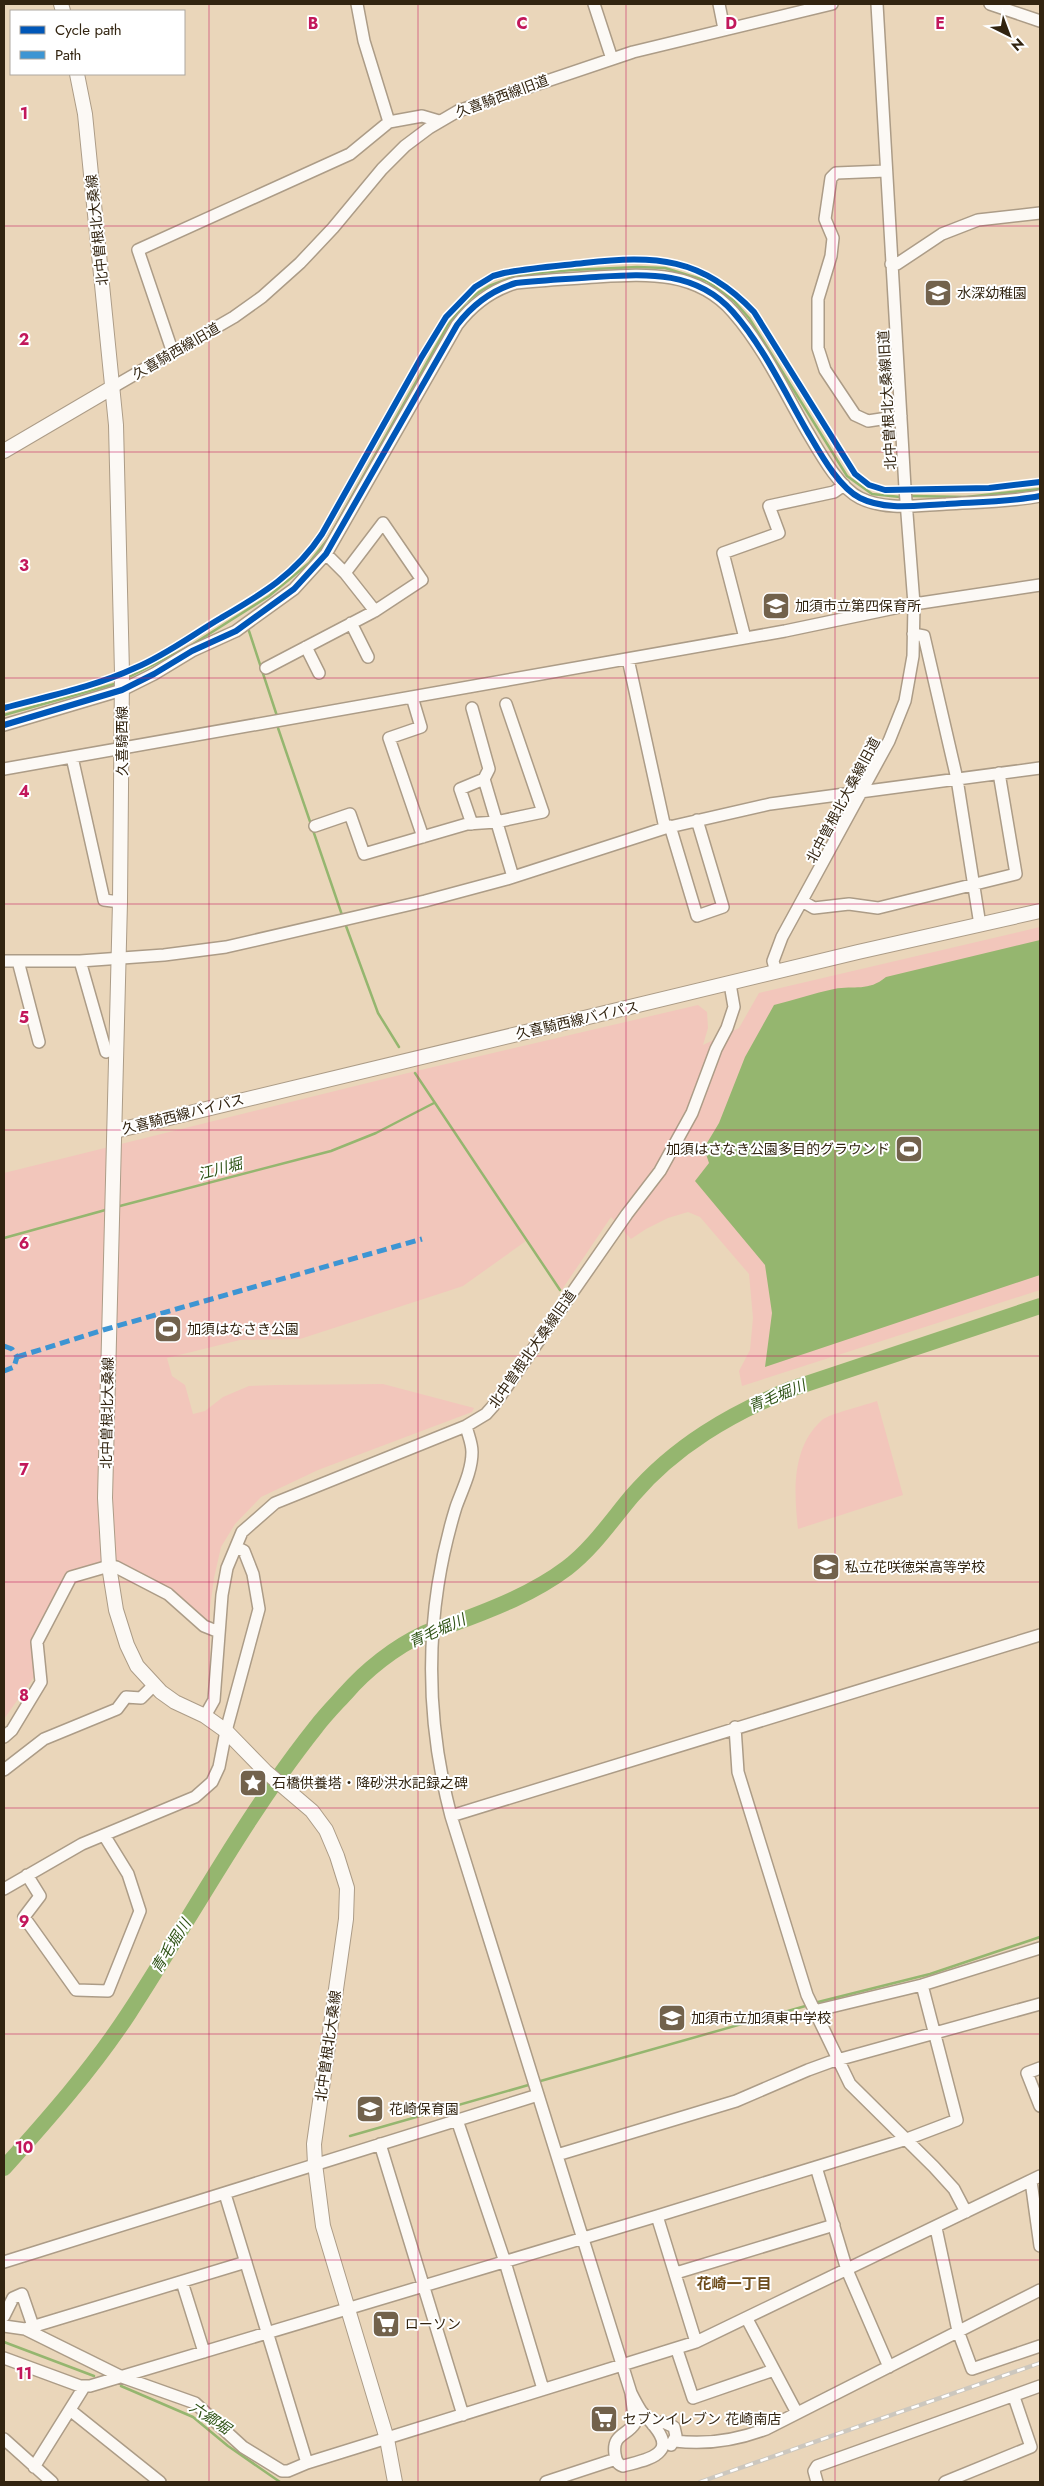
<svg xmlns="http://www.w3.org/2000/svg" width="1044" height="2486" font-family="Jost,'Noto Sans JP',sans-serif">
  <rect width="100%" height="100%" fill="#ead6ba"/>
  <path fill="#f2c6bb" d="M 1040,927 L 1040,1290 L 742,1386 L 739,1371 L 750,1350 L 753,1318 L 749,1274 L 700,1217 L 688,1212 L 668,1218 L 646,1229 L 631,1239 L 611,1217 L 561,1291 L 526,1241 L 463,1286 L 448,1291 L 300,1339 L 240,1340 L 167,1358 L 172,1376 L 185,1385 L 193,1414 L 205,1411 L 223,1397 L 249,1386 L 276,1385 L 383,1384 L 474,1408 L 472,1412 L 318,1470 L 261,1497 L 235,1524 L 221,1547 L 214,1578 L 208,1622 L 177,1594 L 119,1562 L 69,1574 L 33,1640 L 36,1674 L 4,1719 L 4,1173 L 412,1072 L 698,1005 L 707,1012 L 708,1028 L 703,1045 L 739,1028 L 759,993 Z
    M 877,1401 L 903,1495 L 798,1529 C 794,1492 791,1448 822,1420 C 829,1414 866,1405 877,1401 Z"/>
  <path fill="#95b66f" d="M 1040,940 L 1040,1275 L 765,1367 L 772,1313 L 765,1265 L 695,1181 L 709,1163 L 704,1148 L 719,1123 L 745,1057 L 774,1005 C 794,1000 814,993 834,989 C 855,985 868,992 886,977 Z"/>
  <g fill="none" stroke-linecap="round" stroke-linejoin="round">
    <path stroke="#95b66f" stroke-width="2.5" d="M 911,496 L 966,497 L 1040,489
      M 249,631 L 277,716
      M 127,678 L 190,646 L 269,596 L 309,563 L 328,539 L 448,325 L 466,302 L 479,292 L 489,286 L 518,275 L 572,270 L 637,267 L 665,268 L 707,281 L 734,301 L 749,318 L 847,476 L 872,494 L 900,497
      M 4,715 L 118,683
      M 278,728 L 342,915
      M 346,926 L 378,1013 L 399,1047
      M 415,1073 L 560,1290
      M 116,1207 L 331,1151 L 376,1133 L 434,1103
      M 4,1238 L 109,1209
      M 814,2003 L 930,1974 L 1040,1937
      M 537,2082 L 809,2005
      M 350,2136 L 532,2084
      M 4,2342 L 94,2376
      M 121,2386 L 193,2417 L 228,2446 L 280,2482"/>
    <path stroke="#95b66f" stroke-width="16" d="M 4,2168 C 48,2119 93,2068 129,2013 C 191,1918 245,1816 316,1727 C 325,1715 336,1704 346,1693 C 366,1670 395,1647 423,1634 C 433,1629 444,1627 455,1623 C 493,1609 534,1593 567,1568 C 593,1548 611,1521 632,1496 C 675,1446 730,1414 791,1389 L 1040,1306"/>
    <g stroke="#ac9c87" stroke-width="14">
      <path id="minor" d="M 357,4 L 364,41 L 389,122
        M 594,4 L 612,59
        M 719,4 L 724,29
        M 990,4 L 1040,21
        M 886,171 L 836,173 L 831,178 L 825,219 L 833,238 L 831,256 L 818,299 L 818,348 L 825,370 L 855,415 L 868,421 L 901,416
        M 891,264 L 897,264 L 942,234 L 978,220 L 1040,213
        M 173,353 L 138,250 L 350,154 L 389,122 L 422,116 L 439,121
        M 113,387 L 234,317 L 262,297 L 300,263 L 333,228 L 382,169 L 405,146 L 429,128 L 458,111 L 633,52 L 832,4
        M 345,573 L 375,611
        M 351,623 L 368,657
        M 913,634 L 924,636 L 957,779 L 980,925
        M 745,638 L 723,553 L 779,533 L 769,506 L 834,492 L 844,485
        M 306,647 L 319,673
        M 628,659 L 665,828
        M 266,668 L 375,611 L 422,580 L 383,523 L 345,573 L 326,554
        M 412,697 L 421,727 L 389,738 L 423,837
        M 472,708 L 489,769 L 484,779 L 513,877
        M 4,725 L 122,690 L 154,674 L 192,651 L 236,631 L 294,589 L 326,554 L 457,325 C 473,304 492,290 516,283 C 543,280 569,279 596,277 C 646,274 696,270 733,312 C 763,346 784,391 807,431 C 819,451 838,487 860,498 C 886,511 919,505 946,504 C 978,502 1009,502 1040,496
        M 72,757 L 104,900 L 120,902
        M 4,769 L 785,631 L 914,604 L 1040,585
        M 472,824 L 460,789 L 484,779
        M 315,826 L 350,814 L 364,854 L 467,824 L 496,822 L 543,812 L 506,704
        M 670,826 L 697,916 L 723,907 L 697,820
        M 802,901 L 814,908 L 849,904 L 878,908 L 1016,874 L 999,773
        M 4,961 L 80,961 L 164,955 L 226,947 L 425,901 L 507,879 L 665,828 L 770,804 L 1040,768
        M 18,961 L 39,1042
        M 80,961 L 106,1052
        M 776,972 L 773,961 L 782,937 L 889,741 L 905,701 L 913,656 L 914,604 L 905,488 L 877,4
        M 466,1426 C 468,1435 472,1443 472,1452 C 472,1471 462,1490 456,1507 C 448,1533 442,1559 438,1585 C 426,1663 431,1740 451,1816 L 631,2393 L 635,2423 C 627,2436 612,2434 615,2454 C 616,2460 617,2464 623,2466 C 633,2463 653,2460 660,2451 C 671,2439 647,2419 641,2411 C 637,2405 634,2399 631,2393
        M 205,1716 L 214,1700 L 222,1595 L 227,1568 L 242,1532 L 275,1503 L 466,1426 L 486,1414 L 494,1405 L 627,1214 L 660,1171 L 692,1113 L 716,1049 L 727,1028 L 734,1007 L 730,984
        M 735,1727 L 738,1772 L 807,1995 L 850,2084 L 934,2167 L 954,2189 L 966,2212
        M 4,1737 L 12,1730 L 41,1682 L 37,1642 L 71,1577 L 109,1566 L 116,1567 L 168,1594 L 204,1626 L 219,1632
        M 4,1770 L 44,1739 L 117,1709 L 126,1697 L 141,1698 L 154,1685
        M 451,1816 L 1040,1635
        M 27,1875 L 40,1896 L 24,1917 L 76,1990 L 108,1991 L 140,1911 L 128,1874 L 104,1835
        M 4,1889 L 82,1844 L 195,1797 L 212,1782 L 219,1767 L 226,1731 L 259,1609 L 253,1574 L 244,1551 L 236,1547
        M 814,2011 L 922,1985 L 1040,1948
        M 1040,2068 L 1027,2073 L 1040,2106
        M 457,2120 L 505,2262 L 543,2389
        M 380,2144 L 463,2415
        M 557,2155 L 736,2101 L 808,2070 L 830,2062 L 1040,2004
        M 816,2167 L 847,2270 L 889,2367
        M 1031,2181 L 1040,2246
        M 225,2194 L 307,2463
        M 657,2216 L 696,2342
        M 936,2228 L 958,2331 L 972,2369 L 1040,2346
        M 4,2262 L 538,2095
        M 676,2273 L 834,2225
        M 182,2282 L 204,2352
        M 4,2316 L 13,2298 L 22,2294 L 33,2326
        M 747,2319 L 797,2413
        M 4,2326 L 25,2329 L 122,2377 L 195,2403 L 243,2447 L 282,2471 L 288,2471 L 307,2463 L 696,2342 L 1040,2176
        M 25,2329 L 246,2262
        M 677,2350 L 693,2398 L 774,2370
        M 4,2358 L 80,2386 L 90,2386 L 657,2216 L 907,2139 L 957,2120 L 922,1985
        M 70,2410 L 160,2482
        M 653,2425 L 663,2422 L 674,2427 L 676,2436 L 671,2445
        M 4,2439 L 52,2482
        M 675,2441 C 707,2445 737,2440 766,2429 L 1040,2290
        M 34,2467 L 84,2387
        M 546,2482 L 616,2459
        M 817,2482 L 814,2471 L 817,2466 L 1040,2386
        M 945,2482 L 1031,2447 L 1014,2397"/>
    </g>
    <g stroke="#ac9c87" stroke-width="16">
      <path id="major" d="M 61,4 L 63,11
        M 77,74 L 85,114 L 116,425 L 122,673 L 120,902 L 105,1498 L 109,1566 L 116,1610 L 127,1645 L 137,1666 L 161,1692 L 175,1702 L 205,1716 L 226,1731 L 265,1771 L 312,1811 L 326,1830 L 337,1856 L 347,1888 L 346,1919 L 314,2144 L 315,2164 L 323,2226 L 387,2439 L 395,2482
        M 4,451 L 113,387
        M 115,1131 L 858,952 L 1040,911"/>
    </g>
    <use href="#minor" stroke="#fcf9f5" stroke-width="11"/>
    <use href="#major" stroke="#fcf9f5" stroke-width="14"/>
    <g stroke="#ccc7be" stroke-width="4.5">
      <path id="rail" d="M 700,2482 L 1040,2363"/>
    </g>
    <use href="#rail" stroke="#fff" stroke-width="2.5" stroke-dasharray="8" stroke-linecap="butt"/>
    <path stroke="#3d95d3" stroke-width="5" stroke-dasharray="10 5" stroke-linecap="butt" d="M 4,1346 L 12,1349 L 17,1357 L 14,1367 L 4,1371
      M 17,1357 L 103,1330 L 422,1239"/>
    <g stroke="#fff" stroke-width="9">
      <path id="cycleway" d="M 4,708 C 48,696 94,687 135,668 C 166,655 192,635 221,618 C 262,594 295,575 322,534 L 421,358 L 446,317 L 475,287 L 493,276 L 504,273 C 531,268 557,266 584,263 C 655,255 702,257 754,312 L 855,474 L 869,485 L 885,490 L 989,488 L 1040,482
        M 4,725 L 122,690 L 154,674 L 192,651 L 236,631 L 294,589 L 326,554 L 457,325 C 473,304 492,290 516,283 C 543,280 569,279 596,277 C 646,274 696,270 733,312 C 763,346 784,391 807,431 C 819,451 838,487 860,498 C 886,511 919,505 946,504 C 978,502 1009,502 1040,496"/>
    </g>
    <use href="#cycleway" stroke="#0057b8" stroke-width="6"/>
  </g>
  <path fill="none" stroke="#c2185b" stroke-width="1" stroke-opacity="0.55" d="M 209,4 L 209,2482M 418,4 L 418,2482M 626,4 L 626,2482M 835,4 L 835,2482M 4,226 L 1040,226M 4,452 L 1040,452M 4,678 L 1040,678M 4,904 L 1040,904M 4,1130 L 1040,1130M 4,1356 L 1040,1356M 4,1582 L 1040,1582M 4,1808 L 1040,1808M 4,2034 L 1040,2034M 4,2260 L 1040,2260"/>
  <defs>
    <g id="school-square" transform="scale(1.4375)"><rect x="-9" y="-9" width="18" height="18" rx="4" fill="#72624c" stroke="#fff"/><path d="M0-5L7-2L0 1L-7-2ZM-4 1L0 2.5L4 1V4Q0 6-4 4Z" fill="#fff"/></g>
    <g id="stadium-square" transform="scale(1.4375)"><rect x="-9" y="-9" width="18" height="18" rx="4" fill="#72624c" stroke="#fff"/><path d="M0-5a6.5 5 0 1 0 0 10a6.5 5 0 1 0 0-10ZM-3.5-1.8h7v3.6h-7Z" fill="#fff"/></g>
    <g id="sight-square" transform="scale(1.4375)"><rect x="-9" y="-9" width="18" height="18" rx="4" fill="#72624c" stroke="#fff"/><path d="M0-6L1.8-2.2L6-1.7L2.9 1.2L3.7 5.4L0 3.3L-3.7 5.4L-2.9 1.2L-6-1.7L-1.8-2.2Z" fill="#fff"/></g>
    <g id="supermarket-square" transform="scale(1.4375)"><rect x="-9" y="-9" width="18" height="18" rx="4" fill="#72624c" stroke="#fff"/><path d="M-6-5.5h2.5l.6 2H6L4.5 2H-2.5L-4.4-4H-6ZM-1.5 3.2a1.3 1.3 0 1 0 .1 0ZM3 3.2a1.3 1.3 0 1 0 .1 0Z" fill="#fff"/></g>
  </defs>
  <g fill-rule="evenodd">
    <use href="#school-square" x="938" y="293"/>
    <use href="#school-square" x="776" y="606"/>
    <use href="#stadium-square" x="909" y="1149"/>
    <use href="#stadium-square" x="168" y="1329"/>
    <use href="#school-square" x="826" y="1567"/>
    <use href="#sight-square" x="253" y="1783"/>
    <use href="#school-square" x="672" y="2018"/>
    <use href="#school-square" x="370" y="2109"/>
    <use href="#supermarket-square" x="386" y="2324"/>
    <use href="#supermarket-square" x="604" y="2419"/>
  </g>
  <g text-anchor="middle" stroke-width="4" stroke-linejoin="round" paint-order="stroke">
    <g font-size="14" fill="#322410" stroke="#fff">
      <text transform="translate(502 96) rotate(-20)" y="5">久喜騎西線旧道</text>
      <text transform="translate(97 230) rotate(-96)" y="5">北中曽根北大桑線</text>
      <text transform="translate(176 351) rotate(-30)" y="5">久喜騎西線旧道</text>
      <text transform="translate(887 400) rotate(-93)" y="5">北中曽根北大桑線旧道</text>
      <text transform="translate(122 741) rotate(-90)" y="5">久喜騎西線</text>
      <text transform="translate(843 800) rotate(-62)" y="5">北中曽根北大桑線旧道</text>
      <text transform="translate(577 1020) rotate(-13)" y="5">久喜騎西線バイパス</text>
      <text transform="translate(183 1114) rotate(-14)" y="5">久喜騎西線バイパス</text>
      <text transform="translate(532 1349) rotate(-55)" y="5">北中曽根北大桑線旧道</text>
      <text transform="translate(107 1413) rotate(-89)" y="5">北中曽根北大桑線</text>
      <text transform="translate(328 2046) rotate(-82)" y="5">北中曽根北大桑線</text>
    </g>
    <g font-size="14" fill="#322410" stroke="#fff" text-anchor="start">
      <text x="957" y="298">水深幼稚園</text>
      <text x="795" y="611">加須市立第四保育所</text>
      <text x="890" y="1154" text-anchor="end">加須はさなき公園多目的グラウンド</text>
      <text x="187" y="1334">加須はなさき公園</text>
      <text x="845" y="1572">私立花咲徳栄高等学校</text>
      <text x="272" y="1788">石橋供養塔・降砂洪水記録之碑</text>
      <text x="691" y="2023">加須市立加須東中学校</text>
      <text x="389" y="2114">花崎保育園</text>
      <text x="405" y="2329">ローソン</text>
      <text x="623" y="2424">セブンイレブン 花崎南店</text>
    </g>
    <g font-size="15" font-style="italic" fill="#305417" stroke="#fff">
      <text transform="translate(220 1169) rotate(-15)" y="5">江川堀</text>
      <text transform="translate(777 1396) rotate(-22)" y="5">青毛堀川</text>
      <text transform="translate(437 1631) rotate(-24)" y="5">青毛堀川</text>
      <text transform="translate(171 1946) rotate(-58)" y="5">青毛堀川</text>
      <text transform="translate(210 2418) rotate(34)" y="5">六郷堀</text>
    </g>
    <g font-size="15" font-weight="bold" fill="#6d4d1c" stroke="#fff">
      <text x="734" y="2289">花崎一丁目</text>
    </g>
  </g>
  <g font-size="16" text-anchor="middle" font-weight="bold" fill="#c2185b" stroke="#fff" stroke-width="4" stroke-linejoin="round" paint-order="stroke">
    <text x="313" y="29">B</text>
    <text x="522" y="29">C</text>
    <text x="731" y="29">D</text>
    <text x="940" y="29">E</text>
    <text x="24" y="119">1</text>
    <text x="24" y="345">2</text>
    <text x="24" y="571">3</text>
    <text x="24" y="797">4</text>
    <text x="24" y="1023">5</text>
    <text x="24" y="1249">6</text>
    <text x="24" y="1475">7</text>
    <text x="24" y="1701">8</text>
    <text x="24" y="1927">9</text>
    <text x="24" y="2153">10</text>
    <text x="24" y="2379">11</text>
  </g>
  <rect width="1044" height="2486" fill="none" stroke="#322410" stroke-width="10"/>
  <rect x="10" y="10" width="175" height="65" fill="#ffffff" stroke="#ada79f"/>
  <rect x="20" y="26" width="25" height="8" fill="#0057b8" stroke="#ada79f"/>
  <text x="55" y="35" font-size="15" fill="#322410">Cycle path</text>
  <rect x="20" y="51" width="25" height="8" fill="#3d95d3" stroke="#ada79f"/>
  <text x="55" y="60" font-size="15" fill="#322410">Path</text>
  <g transform="translate(1009 35) rotate(138)" stroke="#ffffff" stroke-width="4" paint-order="stroke">
  <path d="M0-4L9 19L0 12L-9 19Z" fill="#322410"/>
  <text y="-8" font-size="14" font-weight="bold" text-anchor="middle" fill="#322410">N</text>
  </g>
</svg>
